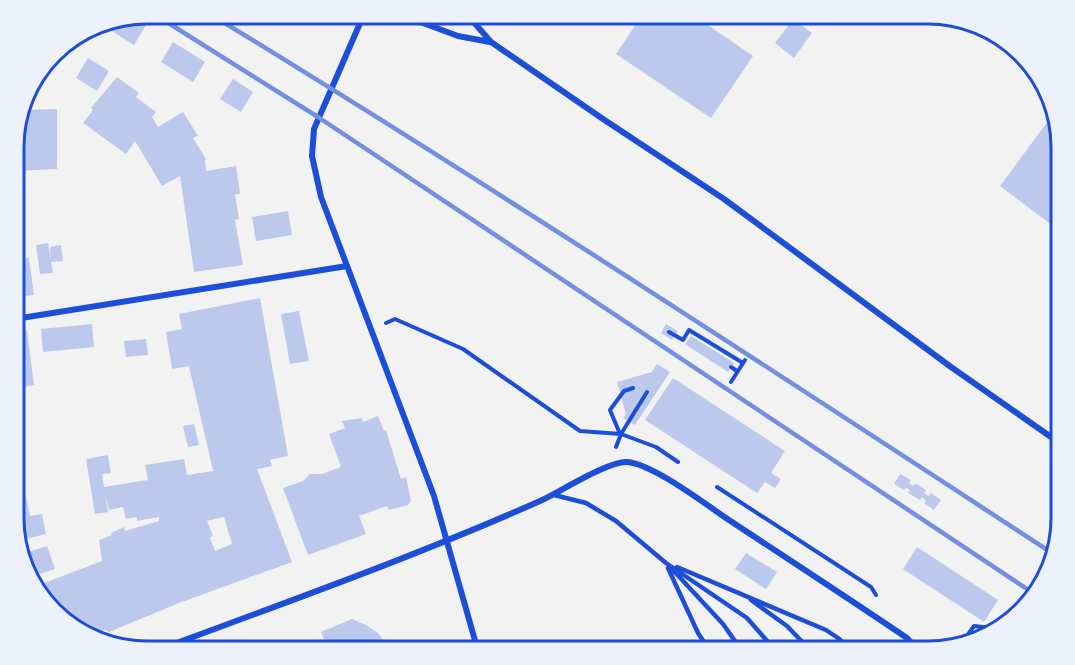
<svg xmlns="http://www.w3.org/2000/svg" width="1075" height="665" font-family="Commissioner,sans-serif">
  <rect width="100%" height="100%" fill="#f2f2f2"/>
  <path fill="#bdc9ec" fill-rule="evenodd" d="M 572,14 L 592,14 L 586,23 Z
    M 643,14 L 692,14 L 753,56 L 711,118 L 616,54 Z
    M 132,17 L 146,25 L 134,45 L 99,23 Z
    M 793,19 L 812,33 L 794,58 L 775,43 Z
    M 173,42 L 205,62 L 193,82 L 161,62 Z
    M 88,58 L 109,71 L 97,91 L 76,78 Z
    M 117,77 L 139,93 L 136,97 L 156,112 L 152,117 L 158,127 L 183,112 L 198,136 L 193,138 L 206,159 L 205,160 L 206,171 L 236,166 L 240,194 L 235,194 L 239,219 L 235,220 L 243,265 L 194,272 L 180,176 L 162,186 L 135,141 L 126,154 L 83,123 L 93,110 L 91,108 Z
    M 233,79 L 253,92 L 241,112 L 220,99 Z
    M 57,109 L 57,169 L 15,171 L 15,130 L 21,110 Z
    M 1054,113 L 1061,138 L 1061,232 L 1000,186 Z
    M 288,211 L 292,235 L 256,241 L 252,217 Z
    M 48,243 L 51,260 L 50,247 L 61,245 L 63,261 L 51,262 L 53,273 L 40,274 L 36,245 Z
    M 29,258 L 34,295 L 15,297 L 15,260 Z
    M 260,298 L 288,456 L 270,460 L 272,466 L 257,469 L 292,562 L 179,603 L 109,632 L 105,630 L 92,635 L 73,629 L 38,592 L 36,586 L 102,561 L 99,540 L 112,535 L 111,533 L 124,527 L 125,531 L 159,521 L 159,517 L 137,521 L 137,517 L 126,519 L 123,507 L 109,510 L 105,494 L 108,512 L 95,514 L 86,459 L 108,455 L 111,473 L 102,474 L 104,487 L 148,480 L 145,465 L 184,459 L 187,475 L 213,471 L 189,366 L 172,369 L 166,332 L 182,329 L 179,314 ZM 224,517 L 232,544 L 215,551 L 210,538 L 213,536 L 207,521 Z
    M 299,311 L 309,361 L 290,364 L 281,314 Z
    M 92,324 L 94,347 L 43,352 L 41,329 Z
    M 666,324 L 678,331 L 672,340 L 661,333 Z
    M 27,330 L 34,385 L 15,388 L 15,332 Z
    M 691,336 L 734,363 L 728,372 L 685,344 Z
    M 146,339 L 148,355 L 126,357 L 124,341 Z
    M 657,364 L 670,372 L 635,425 L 623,418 L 626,414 L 617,382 L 652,372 Z
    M 673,378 L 785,451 L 771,473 L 781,479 L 775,488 L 765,482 L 757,493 L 645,420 Z
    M 378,416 L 384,431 L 386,430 L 401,479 L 406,477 L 411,501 L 408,505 L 389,510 L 387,506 L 359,516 L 366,534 L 308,555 L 283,488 L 303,481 L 310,474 L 322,474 L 341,467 L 329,434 L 345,428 L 342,421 L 362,418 L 363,422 Z
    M 194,424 L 199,445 L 188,447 L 183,426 Z
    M 900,474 L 911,480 L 909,483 L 914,486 L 915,483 L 926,490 L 924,493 L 929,496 L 931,493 L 941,500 L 934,510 L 924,503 L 926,501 L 922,497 L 920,500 L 908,493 L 910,490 L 906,488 L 904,490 L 894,484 Z
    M 26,496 L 30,516 L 42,514 L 46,534 L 17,541 L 15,535 L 15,498 Z
    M 47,546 L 55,569 L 33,576 L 25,553 Z
    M 917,547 L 998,600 L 984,622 L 903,569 Z
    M 746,553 L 777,572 L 766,589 L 735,569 Z
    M 352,619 L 366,625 L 378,633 L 384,641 L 386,640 L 390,651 L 329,651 L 321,632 Z"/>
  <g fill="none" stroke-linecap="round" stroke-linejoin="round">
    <path stroke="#1d4ed8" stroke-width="4" d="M 386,323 L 395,319 L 463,349 L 580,431 L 621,434 L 656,447 L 678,462
      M 669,332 L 683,340 L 689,330 L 743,363
      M 731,367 L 737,371
      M 731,382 L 745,360
      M 620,434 L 610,410 L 624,391 L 633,388
      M 616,447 L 621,434 L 647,392
      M 717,487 L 871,587 L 876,595
      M 962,643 L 974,626 L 1000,629"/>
    <path stroke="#1d4ed8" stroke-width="4.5" d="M 554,495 L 586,503 L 616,521 L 666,563 L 747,618 L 776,651
      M 677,567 L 826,630 L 838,638 L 852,651
      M 668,568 L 698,633 L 710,651
      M 672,569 L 723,624 L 742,651
      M 751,600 L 787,626 L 811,651"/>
    <path stroke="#1d4ed8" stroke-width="6" d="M 364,14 L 314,129 L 312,156 L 321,197 L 434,496 L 478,651
      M 399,14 L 458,36 L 490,42
      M 461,14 L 471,19 L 491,42 L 603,119 L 724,199 L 951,367 L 1061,444
      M 15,319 L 347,266
      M 155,651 C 284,603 414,557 540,501 C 560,492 608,461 627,462 C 653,464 705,504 729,520 C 788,559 848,598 907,638 L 919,651"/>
    <path stroke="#7290e2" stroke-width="4.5" d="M 154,14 L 318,117 L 1036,595
      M 210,14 C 495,188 773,371 1052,553"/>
  </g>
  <path d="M0 0H1075V665H0ZM147 24H928A123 123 0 0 1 1051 147V518A123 123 0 0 1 928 641H147A123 123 0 0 1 24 518V147A123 123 0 0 1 147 24Z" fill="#edf1fc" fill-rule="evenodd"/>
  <path fill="none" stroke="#1d4ed8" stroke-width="3" d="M147 24H928A123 123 0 0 1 1051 147V518A123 123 0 0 1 928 641H147A123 123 0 0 1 24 518V147A123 123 0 0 1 147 24Z"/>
</svg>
